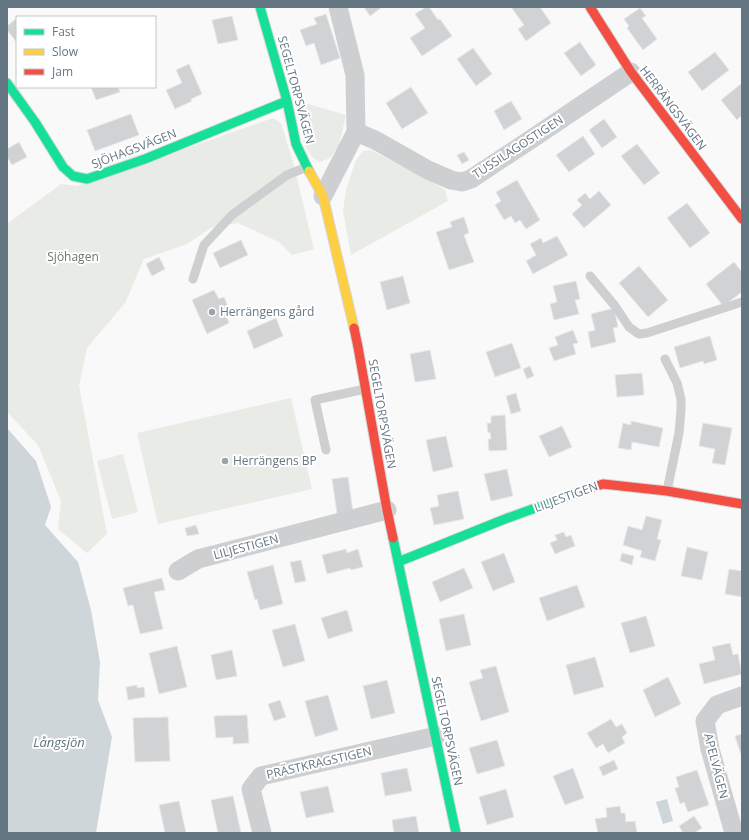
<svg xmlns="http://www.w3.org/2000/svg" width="749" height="840" font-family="'Open Sans',sans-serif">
  <rect width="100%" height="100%" fill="#f9f9f9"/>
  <path fill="#e8ebe6" d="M 294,100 L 346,115 L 339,146 L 330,158 L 320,162 L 312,157 L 304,144 Z
    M 273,118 L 281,123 L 293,162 L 314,249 L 292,255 L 279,242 L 238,223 L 213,227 L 187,244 L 144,259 L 125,303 L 87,348 L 79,386 L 107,534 L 87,553 L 58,529 L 61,501 L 38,445 L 7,412 L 7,224 L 61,184 L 77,186 Z
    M 371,150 L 432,182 L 445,190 L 448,201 L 351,255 L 343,211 L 346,190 L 356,160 L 363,151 Z
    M 291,398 L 312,489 L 158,524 L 137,433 Z
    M 123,454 L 138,512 L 112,519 L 97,461 Z"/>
  <path fill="#ced6d9" d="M 7,428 L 36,461 L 51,507 L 45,525 L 78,562 L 91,610 L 100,662 L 98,700 L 112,737 L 96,833 L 7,833 Z
    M 667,799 L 673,821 L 663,824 L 656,802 Z"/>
  <path fill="#d0d2d3" stroke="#e8e8e8" d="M 364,7 L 382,7 L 370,16 Z
    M 426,7 L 429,7 L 438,20 L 440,19 L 452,36 L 422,56 L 410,38 L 425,28 L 415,14 Z
    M 511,7 L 540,7 L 551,23 L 526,41 L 518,29 L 524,25 Z
    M 640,8 L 646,16 L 642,18 L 657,39 L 643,50 L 627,28 L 629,26 L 624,19 Z
    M 326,14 L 340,58 L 321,65 L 314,43 L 306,46 L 300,30 L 317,24 L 314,18 Z
    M 232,16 L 238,40 L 218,44 L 212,20 Z
    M 17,18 L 17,43 L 7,30 L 7,26 Z
    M 580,42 L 596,65 L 581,76 L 564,53 Z
    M 473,48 L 492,74 L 476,86 L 457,59 Z
    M 715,52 L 729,70 L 702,91 L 688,72 Z
    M 189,64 L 202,94 L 191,99 L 192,101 L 175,109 L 166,90 L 182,83 L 176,70 Z
    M 742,83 L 742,115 L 737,120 L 721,100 Z
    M 91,87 L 118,87 L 120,92 L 96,100 Z
    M 411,87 L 428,113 L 402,129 L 386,103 Z
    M 511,101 L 522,119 L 504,130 L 494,111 Z
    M 131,114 L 139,135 L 95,151 L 87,130 Z
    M 604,119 L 617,137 L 602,148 L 589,130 Z
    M 583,136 L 595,154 L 569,172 L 556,155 Z
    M 19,142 L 27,157 L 12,165 L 7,157 L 7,149 Z
    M 637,144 L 660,173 L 644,185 L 621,156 Z
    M 464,152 L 469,160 L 462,164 L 457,155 Z
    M 517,180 L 540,220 L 526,229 L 520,220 L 515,223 L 511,216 L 504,220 L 495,205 L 501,201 L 496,192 Z
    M 599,191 L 611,205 L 584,228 L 572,214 L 582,205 L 577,200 L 585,193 L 590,199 Z
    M 687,203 L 710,233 L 690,248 L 667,218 Z
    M 464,217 L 469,233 L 464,235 L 474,262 L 449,270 L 436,232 L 452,227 L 450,222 Z
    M 557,236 L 568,255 L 533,274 L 526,261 L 536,255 L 530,244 L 541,238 L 543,243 Z
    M 241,240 L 248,255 L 220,268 L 213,253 Z
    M 159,257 L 165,269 L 152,276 L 146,264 Z
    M 734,262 L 742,272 L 742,292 L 723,306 L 706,284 Z
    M 639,266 L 668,300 L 648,317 L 619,283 Z
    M 403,276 L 410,303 L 387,310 L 380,282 Z
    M 576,281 L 580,299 L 575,300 L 579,314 L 554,320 L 550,304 L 557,302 L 553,286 Z
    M 214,290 L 219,299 L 224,297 L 230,311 L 225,313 L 229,323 L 207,334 L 192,300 Z
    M 614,308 L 618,327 L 613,328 L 616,342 L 591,348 L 588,332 L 595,330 L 591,314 Z
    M 276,318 L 283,336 L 254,349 L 247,331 Z
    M 573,330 L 578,343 L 573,344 L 576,354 L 554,361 L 549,348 L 558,345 L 555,337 Z
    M 710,336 L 717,360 L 704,364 L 703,361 L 680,368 L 674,347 Z
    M 512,343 L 521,368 L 495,377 L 486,352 Z
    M 430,350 L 436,379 L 415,382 L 410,354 Z
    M 530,366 L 534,376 L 527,379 L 523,369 Z
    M 642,373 L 644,395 L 617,397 L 615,375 Z
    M 516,393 L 521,411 L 511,414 L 506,396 Z
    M 505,415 L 507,450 L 489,451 L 488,439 L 491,439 L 490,432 L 488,433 L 487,423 L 491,423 L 491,416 Z
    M 631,421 L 663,428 L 659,447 L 632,442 L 631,450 L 618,448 L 623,423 L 631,425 Z
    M 703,423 L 732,428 L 725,465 L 712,463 L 715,449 L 699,446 Z
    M 562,426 L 572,447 L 549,457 L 539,436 Z
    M 446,436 L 453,467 L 433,472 L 426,440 Z
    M 507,469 L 513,496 L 491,501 L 484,474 Z
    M 348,477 L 353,512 L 337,514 L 332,479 Z
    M 458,491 L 464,519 L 434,525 L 430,508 L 439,506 L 437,495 Z
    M 646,516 L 662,520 L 657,539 L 661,540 L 655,561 L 640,557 L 642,551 L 623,545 L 628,526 L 642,530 Z
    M 196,525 L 199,534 L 187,536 L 185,528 Z
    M 564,532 L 566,537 L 571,535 L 575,546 L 555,554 L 550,543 L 557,540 L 555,535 Z
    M 687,547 L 708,552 L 702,580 L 681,576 Z
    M 346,549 L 347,553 L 358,549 L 363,567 L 351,570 L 350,568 L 327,574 L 322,555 Z
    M 504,553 L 515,582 L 493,591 L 481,562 Z
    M 622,553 L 634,556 L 632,565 L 620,561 Z
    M 301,560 L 306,581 L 295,583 L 290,562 Z
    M 273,565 L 283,604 L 260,610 L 257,599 L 255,600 L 247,572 Z
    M 464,568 L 473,588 L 440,602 L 432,582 Z
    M 729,569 L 742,571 L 742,597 L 725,594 Z
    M 162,578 L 165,590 L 154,592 L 163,629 L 140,634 L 133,605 L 128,606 L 123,588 Z
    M 577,585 L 585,607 L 547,621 L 539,598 Z
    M 347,610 L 353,631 L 328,639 L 321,618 Z
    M 464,614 L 471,645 L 446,651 L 439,619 Z
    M 646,616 L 655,646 L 630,653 L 621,623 Z
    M 295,624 L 305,661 L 283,667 L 272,630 Z
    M 730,643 L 733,655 L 738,654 L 742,674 L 704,684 L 699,664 L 715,660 L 712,647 Z
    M 177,646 L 187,687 L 159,694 L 149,653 Z
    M 232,650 L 237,676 L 216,680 L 211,655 Z
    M 595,657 L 604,687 L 574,695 L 566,665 Z
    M 496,666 L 509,712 L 481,721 L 469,682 L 483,678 L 480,670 Z
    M 668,677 L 681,704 L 655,717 L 643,690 Z
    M 387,680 L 395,713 L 371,719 L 363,686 Z
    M 137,685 L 137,688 L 144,687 L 145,697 L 128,700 L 126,687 Z
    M 328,695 L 338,730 L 315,737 L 305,701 Z
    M 280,700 L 286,717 L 274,721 L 268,704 Z
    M 247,715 L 249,743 L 233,744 L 233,737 L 216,738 L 214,716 Z
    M 168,717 L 170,761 L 135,762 L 133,718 Z
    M 611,719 L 616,727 L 622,724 L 627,733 L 622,737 L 625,743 L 608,753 L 603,744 L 596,748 L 587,733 Z
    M 742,734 L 742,754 L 741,755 L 735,736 Z
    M 497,740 L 505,766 L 477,774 L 469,748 Z
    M 614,760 L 618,769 L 603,776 L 599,767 Z
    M 407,768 L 412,791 L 385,796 L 381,773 Z
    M 573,768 L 584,798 L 565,805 L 553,776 Z
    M 697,770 L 709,805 L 688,812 L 684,802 L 680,804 L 675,788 L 679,787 L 676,777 Z
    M 328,786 L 334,812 L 306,818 L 300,792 Z
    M 506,789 L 514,817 L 487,825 L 479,797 Z
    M 233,796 L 241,833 L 218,833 L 211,800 Z
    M 179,801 L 186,833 L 165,833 L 159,805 Z
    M 620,806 L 621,813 L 625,813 L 626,822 L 635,821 L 637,833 L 598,833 L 595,819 L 607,817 L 606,808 Z
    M 416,816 L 419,833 L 394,833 L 392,820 Z
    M 694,816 L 702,828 L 694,833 L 683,833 L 679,826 Z"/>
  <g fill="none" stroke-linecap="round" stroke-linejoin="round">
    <g stroke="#d5d6d7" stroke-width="11">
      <path id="fast" d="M 260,7 L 287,101 L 296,144 L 309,171
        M 7,83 L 35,122 L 63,167 L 73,176 L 87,179 L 145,159 L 287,101
        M 393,538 L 456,833
        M 398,562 L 505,519 L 585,490"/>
    </g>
    <g stroke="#d5d6d7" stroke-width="11">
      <path id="slow" d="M 309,171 L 323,196 L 354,328"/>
    </g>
    <g stroke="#d5d6d7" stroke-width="11">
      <path id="jam" d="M 590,7 L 631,72 L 742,219
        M 354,328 L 358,347 L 387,510 L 393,538
        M 585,490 L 603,484 L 667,491 L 742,504"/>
    </g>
    <path stroke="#cecfd0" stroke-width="9" d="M 590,276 L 615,306 L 629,327 L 639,334 L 647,333 L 742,302
      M 193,279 L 204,245 L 232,215 L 287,175 L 307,167
      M 665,359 L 677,383 L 681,399 L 681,410 L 679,433 L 667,491
      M 326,450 L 315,400 L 365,389"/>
    <path stroke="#cecfd0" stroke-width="19" d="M 356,132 L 375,140 L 428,170 L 451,180 L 462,182 L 471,179 L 530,140 L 631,72
      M 323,196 L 356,132 L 355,75 L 338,7
      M 178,571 L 198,559 L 387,510
      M 262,833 L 251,789 L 261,776 L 436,736
      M 734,833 L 710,749 L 705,721 L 717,705 L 742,696"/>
    <use href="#fast" stroke="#16e098" stroke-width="9"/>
    <use href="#slow" stroke="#ffcf43" stroke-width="9"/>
    <use href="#jam" stroke="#f24e42" stroke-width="9"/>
  </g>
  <g fill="#99a4ac" stroke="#fff" stroke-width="1.5">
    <circle cx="212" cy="312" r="4"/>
    <circle cx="225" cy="461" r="4"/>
  </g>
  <g text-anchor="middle" stroke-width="4" stroke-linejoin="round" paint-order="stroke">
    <g font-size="12" fill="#657683" stroke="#fff">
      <text transform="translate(296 90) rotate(75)" y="4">SEGELTORPSVÄGEN</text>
      <text transform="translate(673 108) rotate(53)" y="4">HERRÄNGSVÄGEN</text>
      <text transform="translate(518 147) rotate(-33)" y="4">TUSSILAGOSTIGEN</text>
      <text transform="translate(134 149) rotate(-21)" y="4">SJÖHAGSVÄGEN</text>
      <text transform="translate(382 414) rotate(80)" y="4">SEGELTORPSVÄGEN</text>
      <text transform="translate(566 497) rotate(-20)" y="4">LILJESTIGEN</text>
      <text transform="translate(246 547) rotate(-15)" y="4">LILJESTIGEN</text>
      <text transform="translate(447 731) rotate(78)" y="4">SEGELTORPSVÄGEN</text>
      <text transform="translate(319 763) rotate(-13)" y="4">PRÄSTKRAGSTIGEN</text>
      <text transform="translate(716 766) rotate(76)" y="4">APELVÄGEN</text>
    </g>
    <g font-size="12" fill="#687a64" stroke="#fff">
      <text x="73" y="261">Sjöhagen</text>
    </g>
    <g font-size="12" fill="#657683" stroke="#fff" text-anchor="start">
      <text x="220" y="316">Herrängens gård</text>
      <text x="233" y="465">Herrängens BP</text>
    </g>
    <g font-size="13" font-style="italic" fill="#60757c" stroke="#fff">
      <text x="59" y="747">Långsjön</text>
    </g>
  </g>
  <rect width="749" height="840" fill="none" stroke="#657683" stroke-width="16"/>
  <rect x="16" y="16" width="140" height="72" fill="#ffffff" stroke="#c1c8cd"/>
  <rect x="24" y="29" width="20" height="6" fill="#16e098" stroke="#c1c8cd"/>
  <text x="52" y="36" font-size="12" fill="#657683">Fast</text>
  <rect x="24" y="49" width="20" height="6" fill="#ffcf43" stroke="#c1c8cd"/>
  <text x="52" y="56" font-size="12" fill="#657683">Slow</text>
  <rect x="24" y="69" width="20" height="6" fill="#f24e42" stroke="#c1c8cd"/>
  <text x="52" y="76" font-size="12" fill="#657683">Jam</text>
</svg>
